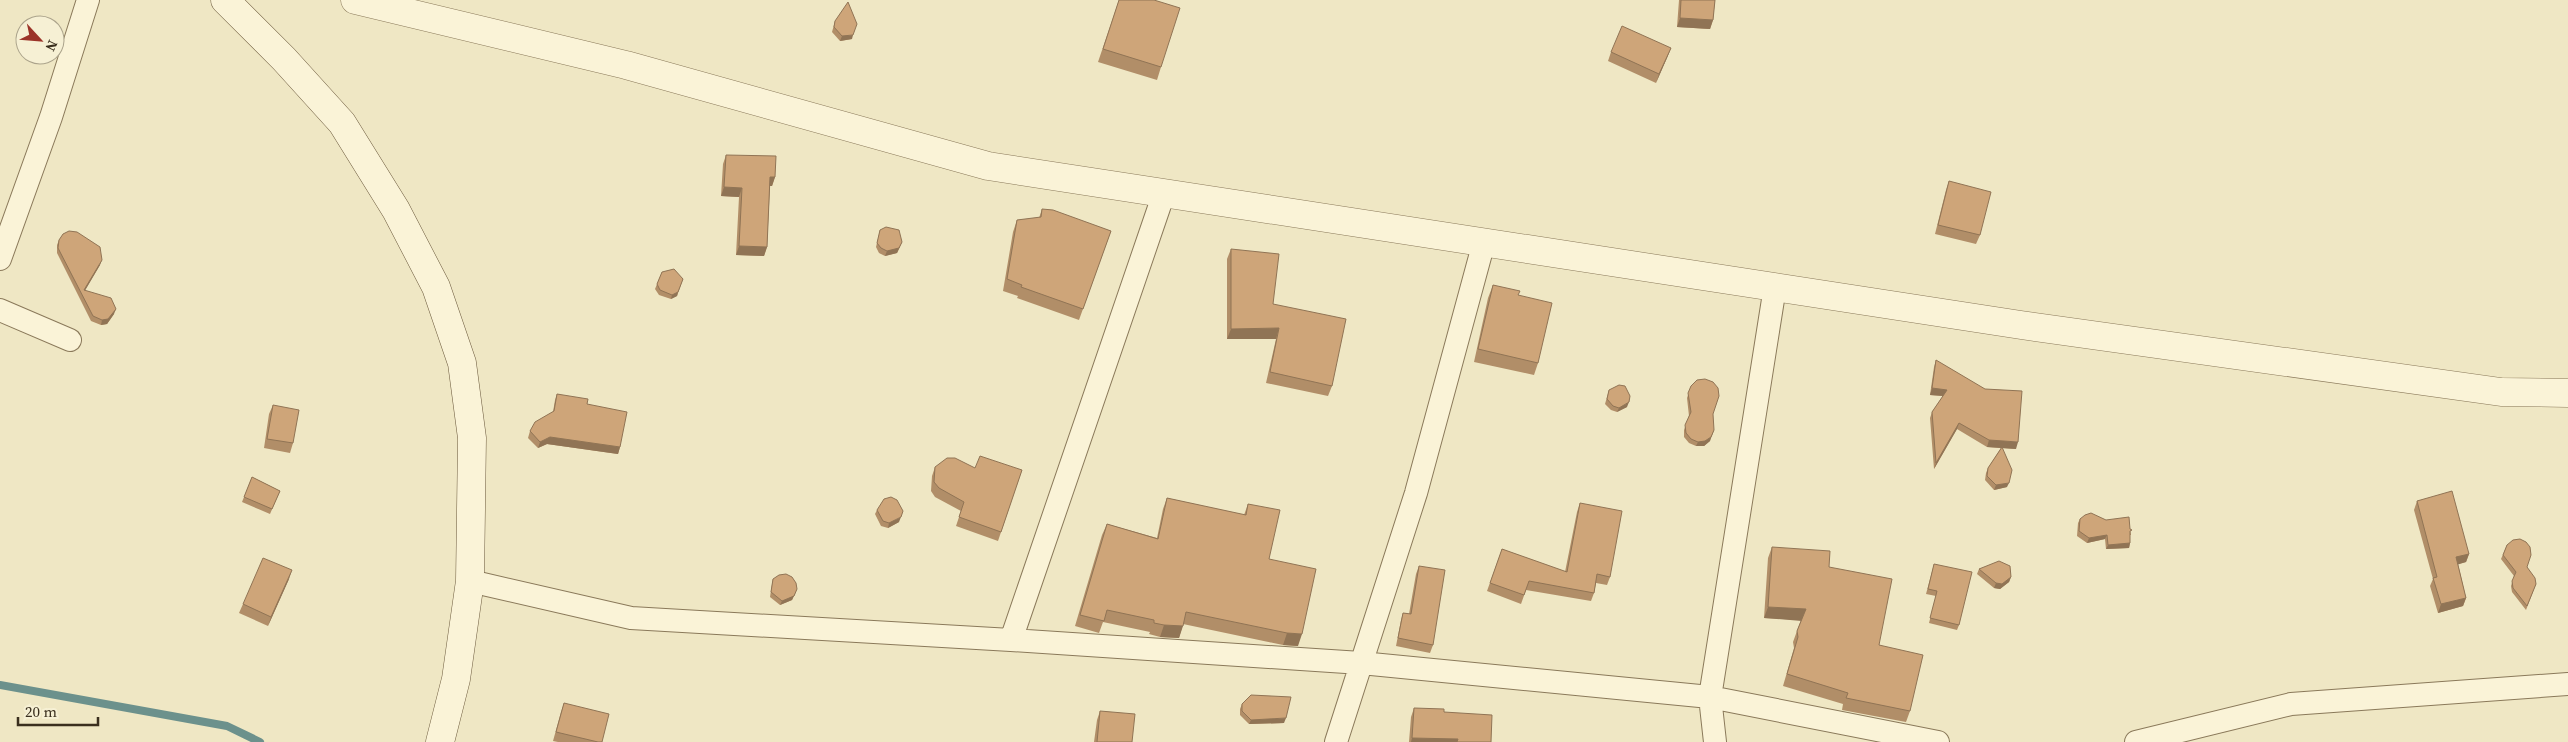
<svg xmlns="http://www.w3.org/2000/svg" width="2568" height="742" font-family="'Source Serif 4',serif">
  <rect width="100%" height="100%" fill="#efe7c4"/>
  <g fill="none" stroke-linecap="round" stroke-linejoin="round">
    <path stroke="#6c918c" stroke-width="8" d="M 0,685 L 227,726 L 260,742"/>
    <g stroke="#8a795a" stroke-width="24">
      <path id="minor" d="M 0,259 L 51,117 L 88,0
        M 0,310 L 70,340
        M 470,581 L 631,618 L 1011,640 L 1361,663 L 1710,697 L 1938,742
        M 1011,640 L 1164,193
        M 1336,742 L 1416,493 L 1484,242
        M 1715,742 L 1710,697 L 1775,287
        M 2136,742 L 2291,704 L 2568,684"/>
    </g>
    <g stroke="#8a795a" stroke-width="29">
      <path id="tertiary" d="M 355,0 L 626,65 L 988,166 L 2021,325 L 2501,392 L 2568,393"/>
    </g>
    <g stroke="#6c5a3d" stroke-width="29">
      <path id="secondary" d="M 225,0 L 284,59 L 342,123 L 396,210 L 436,287 L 462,363 L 472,438 L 470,581 L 456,679 L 440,742"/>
    </g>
    <use href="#minor" stroke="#faf3d7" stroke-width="22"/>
    <use href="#tertiary" stroke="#faf3d7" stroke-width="28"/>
    <use href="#secondary" stroke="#faf3d7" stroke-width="28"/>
  </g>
  <path fill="#b18e68" d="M 1119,0 L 1161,67 L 1157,80 L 1098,62 Z
    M 1679,0 L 1715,0 L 1713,20 L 1710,29 L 1677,27 Z
    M 835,21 L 852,39 L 840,41 L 832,32 Z
    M 1671,48 L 1656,83 L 1608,61 L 1611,52 Z
    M 726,155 L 775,177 L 772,186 L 770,186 L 767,247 L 764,256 L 736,255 L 739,197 L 721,196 L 723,164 Z
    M 1949,181 L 1980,235 L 1976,244 L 1935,234 L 1946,190 Z
    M 1042,209 L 1111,231 L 1079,320 L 1017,298 L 1018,296 L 1003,291 L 1013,232 L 1017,220 L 1039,218 Z
    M 880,230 L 900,247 L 897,253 L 885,256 L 879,253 L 876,247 Z
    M 59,240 L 100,265 L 85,290 L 114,314 L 107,324 L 101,325 L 91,321 L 57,253 L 57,245 Z
    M 1231,249 L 1273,304 L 1332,386 L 1328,396 L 1266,383 L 1276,339 L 1227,339 L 1227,259 Z
    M 662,272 L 683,279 L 677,296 L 671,299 L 659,295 L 655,289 Z
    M 1493,285 L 1518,295 L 1538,363 L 1534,375 L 1474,362 L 1488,298 Z
    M 1936,360 L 2016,449 L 2002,448 L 2007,487 L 1994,490 L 1985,480 L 1986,473 L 1988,468 L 2001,448 L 1987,447 L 1957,429 L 1934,469 L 1930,418 L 1932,412 L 1943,396 L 1930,395 L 1934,367 Z
    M 1691,386 L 1713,414 L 1710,441 L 1704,446 L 1696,446 L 1689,443 L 1684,437 L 1684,430 L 1689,416 L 1687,398 Z
    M 1609,390 L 1627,407 L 1617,412 L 1611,410 L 1605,404 Z
    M 557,394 L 587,404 L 620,447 L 618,454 L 547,444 L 538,448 L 528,438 L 530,431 L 553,412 L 555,400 Z
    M 273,405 L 293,443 L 290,453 L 264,448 L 269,414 Z
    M 935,467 L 1022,470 L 998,541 L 956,526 L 961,511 L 935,497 L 931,491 L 932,476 Z
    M 252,477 L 280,491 L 270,514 L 242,502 Z
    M 1167,498 L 1244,515 L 1248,504 L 1269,559 L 1298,646 L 1283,645 L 1183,624 L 1179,638 L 1160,637 L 1149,634 L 1150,632 L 1103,622 L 1099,633 L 1075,626 L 1102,535 L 1107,524 L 1157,538 L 1163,509 Z
    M 2417,501 L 2469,554 L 2466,562 L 2458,564 L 2466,598 L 2463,606 L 2438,613 L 2430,586 L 2433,579 L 2414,510 Z
    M 1580,503 L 1610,577 L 1607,585 L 1596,583 L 1594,593 L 1591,601 L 1526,590 L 1521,604 L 1487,591 L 1502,549 L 1565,572 L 1577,512 Z
    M 877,510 L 899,522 L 888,528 L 881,526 L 875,514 Z
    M 2080,519 L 2130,529 L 2131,535 L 2130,535 L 2130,543 L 2129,548 L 2106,549 L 2105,539 L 2087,543 L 2077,536 L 2078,523 Z
    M 2507,545 L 2527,567 L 2536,584 L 2526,610 L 2512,592 L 2511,586 L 2514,576 L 2501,559 Z
    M 1772,547 L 1829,567 L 1879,645 L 1910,711 L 1906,722 L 1842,710 L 1843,704 L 1783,686 L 1794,648 L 1793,642 L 1801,620 L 1764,618 L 1768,558 Z
    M 1934,564 L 1959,625 L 1957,630 L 1929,623 L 1936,596 L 1926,594 Z
    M 1419,566 L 1433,645 L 1430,653 L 1396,646 L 1401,620 L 1403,613 L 1409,614 L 1416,574 Z
    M 1979,569 L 2011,577 L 2009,582 L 2000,589 L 1994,588 L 1977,574 Z
    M 289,579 L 268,626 L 239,613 L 243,604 Z
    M 773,579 L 795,594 L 792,600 L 780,605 L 770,597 L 772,584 Z
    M 564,703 L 602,742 L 558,742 L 553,741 L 561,712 Z
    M 1242,704 L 1284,723 L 1249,724 L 1240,715 L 1240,709 Z
    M 1414,708 L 1444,712 L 1491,742 L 1409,742 L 1411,717 Z
    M 1100,711 L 1132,742 L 1094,742 L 1097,720 Z"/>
  <path fill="#907455" d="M 1680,18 L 1713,20 L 1710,29 L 1677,27 Z
    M 853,35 L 852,39 L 840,41 L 842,36 Z
    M 1671,48 L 1667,58 L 1656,83 L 1659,74 Z
    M 770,177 L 775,177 L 772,186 L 767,186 Z
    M 724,187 L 742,188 L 739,197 L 721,196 Z
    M 902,242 L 897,253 L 885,256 L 887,251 Z
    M 739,246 L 767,247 L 764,256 L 736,255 Z
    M 102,260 L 100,265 L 83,294 L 84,290 Z
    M 678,292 L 677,296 L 671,299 L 672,295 Z
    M 116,309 L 114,314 L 107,324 L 101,325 L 102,320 Z
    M 1279,328 L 1276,339 L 1227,339 L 1231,329 Z
    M 1932,388 L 1947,390 L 1944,396 L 1930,395 Z
    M 1629,402 L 1627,407 L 1617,412 L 1619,408 Z
    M 1959,423 L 1957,429 L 1934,469 L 1936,463 Z
    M 1714,430 L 1710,441 L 1704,446 L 1696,446 L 1698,442 Z
    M 550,437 L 620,447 L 618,454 L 547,444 L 538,448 L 540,442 Z
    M 1989,440 L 2018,442 L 2016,449 L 1987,447 Z
    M 2009,483 L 2007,487 L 1994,490 L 1996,485 Z
    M 901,517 L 899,522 L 888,528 L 889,523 Z
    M 2107,535 L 2105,539 L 2087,543 L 2089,538 Z
    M 2130,543 L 2129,548 L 2106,549 L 2108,545 Z
    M 2469,554 L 2466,562 L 2453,566 L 2456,557 Z
    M 292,570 L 289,579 L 268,626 L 271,617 Z
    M 2011,577 L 2009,582 L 2000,589 L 1994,588 L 1996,583 Z
    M 797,589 L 792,600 L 780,605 L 782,601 Z
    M 2466,598 L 2463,606 L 2438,613 L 2441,604 Z
    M 1768,607 L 1806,609 L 1802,621 L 1764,618 Z
    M 1164,625 L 1183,626 L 1179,638 L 1160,637 Z
    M 1287,633 L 1302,634 L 1298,646 L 1283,645 Z
    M 1286,718 L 1284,723 L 1249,724 L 1251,720 Z
    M 1412,738 L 1458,739 L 1457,742 L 1411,742 Z"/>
  <path fill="#cea579" stroke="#907455" d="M 1119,0 L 1154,0 L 1180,8 L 1161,67 L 1103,49 Z
    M 1681,0 L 1715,0 L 1713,20 L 1680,18 Z
    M 848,2 L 857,24 L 853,35 L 842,36 L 834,27 L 835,21 Z
    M 1622,26 L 1671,48 L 1659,74 L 1611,52 Z
    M 726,155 L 776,156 L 775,177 L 770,177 L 767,247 L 739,246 L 742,188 L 724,187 Z
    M 1949,181 L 1991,192 L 1980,235 L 1938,225 Z
    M 1042,209 L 1053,210 L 1111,231 L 1083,309 L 1021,287 L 1022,285 L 1007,279 L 1017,220 L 1041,217 Z
    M 886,227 L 899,230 L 902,242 L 899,248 L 887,251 L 881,248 L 877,243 L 880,230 Z
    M 69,231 L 77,232 L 100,247 L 102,260 L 84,290 L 111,298 L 116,309 L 108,319 L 102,320 L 93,316 L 58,248 L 59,240 L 63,234 Z
    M 1231,249 L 1279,254 L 1273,304 L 1346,319 L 1332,386 L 1270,372 L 1279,328 L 1231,329 Z
    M 674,269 L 683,279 L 678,292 L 672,295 L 660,290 L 657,284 L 662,272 Z
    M 1493,285 L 1520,291 L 1518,295 L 1552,303 L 1538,363 L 1478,349 Z
    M 1936,360 L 1985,389 L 2022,391 L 2018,442 L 1989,440 L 1959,423 L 1936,463 L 1932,412 L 1947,390 L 1932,388 Z
    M 1705,379 L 1713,382 L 1718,388 L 1719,396 L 1713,414 L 1714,430 L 1711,437 L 1705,441 L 1698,442 L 1691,439 L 1686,433 L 1685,425 L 1691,412 L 1688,393 L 1691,386 L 1697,380 Z
    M 1619,385 L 1625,386 L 1630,396 L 1629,402 L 1619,408 L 1613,406 L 1607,399 L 1609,390 Z
    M 557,394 L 588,399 L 587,404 L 627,412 L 620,447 L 550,437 L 540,442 L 530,431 L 535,422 L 554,411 Z
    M 273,405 L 299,410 L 293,443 L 267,439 Z
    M 2002,447 L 2012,470 L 2009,483 L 1996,485 L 1987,476 L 1988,468 Z
    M 980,456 L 1022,470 L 1001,532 L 959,517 L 964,502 L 939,488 L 934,482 L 935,467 L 947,458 L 955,458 L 975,468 Z
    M 252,477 L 280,491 L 272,509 L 244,497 Z
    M 2452,491 L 2469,554 L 2456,557 L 2466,598 L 2441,604 L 2433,578 L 2437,577 L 2417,501 Z
    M 891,497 L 897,500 L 903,511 L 901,517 L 889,523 L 883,521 L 877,510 L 884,499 Z
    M 1167,498 L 1246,515 L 1248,504 L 1280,510 L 1269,559 L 1316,569 L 1302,634 L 1287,633 L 1186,612 L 1183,626 L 1164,625 L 1154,623 L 1154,620 L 1107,610 L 1104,621 L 1080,615 L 1107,524 L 1158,539 Z
    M 1580,503 L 1622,511 L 1610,577 L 1597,574 L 1594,593 L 1529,581 L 1524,595 L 1490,583 L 1502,549 L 1567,572 Z
    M 2091,513 L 2106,520 L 2129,517 L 2130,529 L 2132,530 L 2130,531 L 2130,543 L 2108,545 L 2107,535 L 2089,538 L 2079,531 L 2080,519 L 2085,515 Z
    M 2520,539 L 2526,542 L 2530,547 L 2531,555 L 2527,567 L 2535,578 L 2536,584 L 2527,606 L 2513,588 L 2512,581 L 2516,572 L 2503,555 L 2507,545 L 2513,540 Z
    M 1772,547 L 1830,551 L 1829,567 L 1892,579 L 1879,645 L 1923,655 L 1910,711 L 1846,698 L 1848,693 L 1787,674 L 1798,637 L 1797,631 L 1806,609 L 1768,607 Z
    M 263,558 L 292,570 L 271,617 L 243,604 Z
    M 1999,561 L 2010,566 L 2011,577 L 2002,584 L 1996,583 L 1979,569 Z
    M 1934,564 L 1972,572 L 1959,625 L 1930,618 L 1937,591 L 1928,589 Z
    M 1419,566 L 1445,570 L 1433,645 L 1398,638 L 1403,613 L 1411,614 Z
    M 786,574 L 792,577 L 796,583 L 797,589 L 794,596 L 782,601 L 771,592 L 773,579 L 779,575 Z
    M 1251,695 L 1291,697 L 1286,718 L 1251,720 L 1242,711 L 1242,704 Z
    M 564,703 L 609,714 L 602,742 L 598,742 L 556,732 Z
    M 1414,708 L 1444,709 L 1444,712 L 1492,715 L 1491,742 L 1457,742 L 1458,739 L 1412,738 Z
    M 1100,711 L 1135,714 L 1132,742 L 1097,742 Z"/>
  <g transform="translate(40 40) rotate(116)"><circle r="24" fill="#f6f0d4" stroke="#aba38b"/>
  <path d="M0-4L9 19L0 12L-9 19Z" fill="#9b3328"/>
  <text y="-8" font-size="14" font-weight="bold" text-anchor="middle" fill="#3a2f1e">N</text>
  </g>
  <path d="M18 717v8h80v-8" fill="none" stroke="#3a2f1e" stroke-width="2.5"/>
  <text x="25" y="717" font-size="15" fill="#3a2f1e" stroke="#f6f0d4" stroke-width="4" paint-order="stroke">20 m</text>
</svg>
